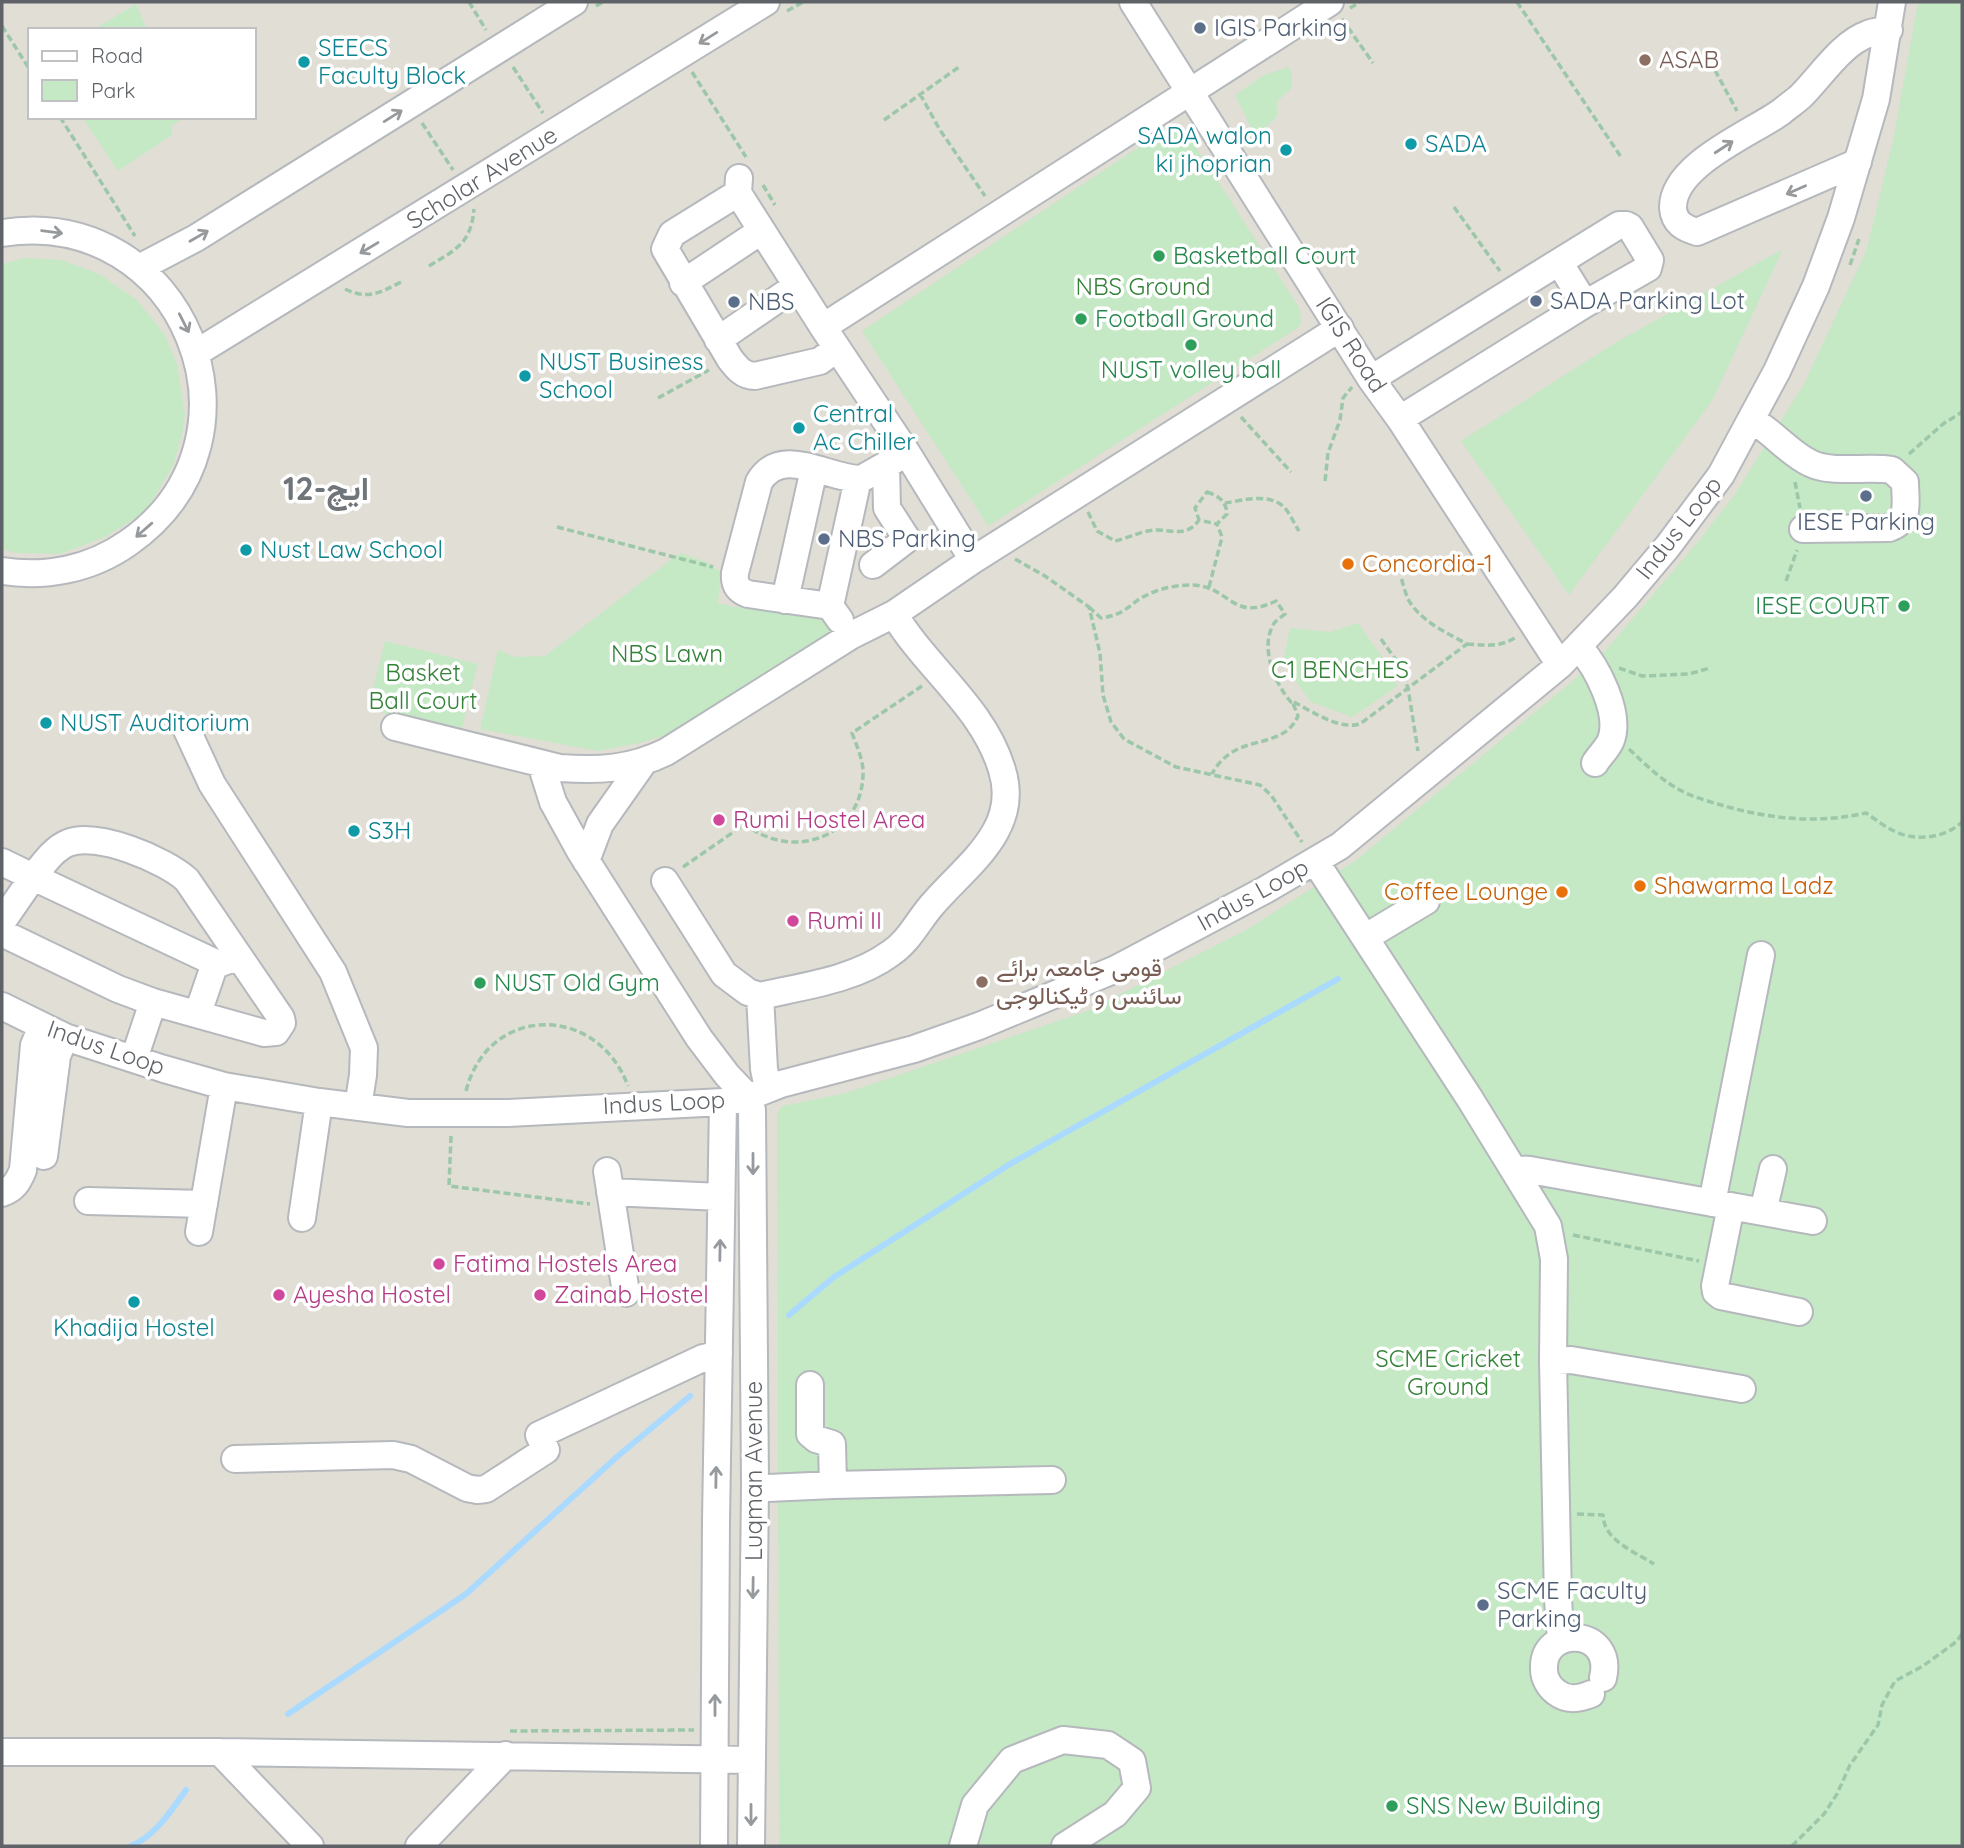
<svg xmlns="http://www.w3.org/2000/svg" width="1964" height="1848" font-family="Quicksand,Vazirmatn,sans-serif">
  <rect width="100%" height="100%" fill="#f1efe8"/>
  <path fill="#e1ded6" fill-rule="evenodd" d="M 2,2 L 1962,2 L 1962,1846 L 2,1846 ZM 30,30 L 254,30 L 254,117 L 30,117 Z"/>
  <path fill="#c5e8c5" d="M 1918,2 L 1962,2 L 1962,1846 L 779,1846 L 777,1114 L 782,1106 L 846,1093 L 1087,1011 L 1246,930 L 1355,861 L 1575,679 L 1605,651 L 1697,543 L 1733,497 L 1804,384 L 1867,249 L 1894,135 Z
    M 136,4 L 147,30 L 93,30 Z
    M 1289,67 L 1292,77 L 1291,89 L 1277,101 L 1277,116 L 1262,131 L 1252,130 L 1235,95 L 1264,75 Z
    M 82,117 L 184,117 L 184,118 L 171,126 L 172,135 L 118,171 Z
    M 1170,128 L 1184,132 L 1190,138 L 1300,309 L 1301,321 L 1299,327 L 988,526 L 862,331 L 1163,131 Z
    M 1783,249 L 1712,401 L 1569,595 L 1461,441 L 1615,343 Z
    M 25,258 L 62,260 L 99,274 L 137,300 L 165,335 L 177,365 L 185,414 L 182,435 L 173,466 L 145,512 L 105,537 L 60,554 L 17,553 L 2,549 L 2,264 Z
    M 680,553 L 707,562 L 721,572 L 718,603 L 735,607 L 821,612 L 845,627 L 674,732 L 644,742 L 598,751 L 480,729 L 498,650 L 516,657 L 545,656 Z
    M 1358,623 L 1385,661 L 1398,686 L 1352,717 L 1311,702 L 1283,663 L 1290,628 L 1330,632 Z
    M 385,641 L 478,664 L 461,732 L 368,709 Z"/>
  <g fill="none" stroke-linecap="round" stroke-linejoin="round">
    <path stroke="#aadaff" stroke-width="6" d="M 789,1315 L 834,1277 L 1010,1164 L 1338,979
      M 288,1714 L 466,1594 L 619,1455 L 690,1396
      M 131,1846 C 155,1836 171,1811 186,1790"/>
    <g stroke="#b5b8bc" stroke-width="30">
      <path id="minor" d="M 1133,2 L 1371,379 L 1400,419 L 1560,665
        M 1330,2 L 823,327 L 907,453 L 973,560 L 1340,328
        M 1858,162 L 1697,232 C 1684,228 1674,223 1673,208 C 1672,165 1752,133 1781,112 C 1788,106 1796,101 1802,95 C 1821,76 1842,43 1868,34 C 1874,31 1883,31 1889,30
        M 739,178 L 738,193 L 823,327
        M 738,193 L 672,234 L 665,249 L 730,359 C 737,368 743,376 755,376 L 820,361 L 837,348
        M 2,233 C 183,204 279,438 128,543 C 91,569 46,578 2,571
        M 1559,262 L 1619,225 L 1626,225 L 1630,227 L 1650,260 L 1648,268 L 1585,304
        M 139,268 L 196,238 L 574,2
        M 683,283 L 761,231
        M 718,340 L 795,287
        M 196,353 L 766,2
        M 1371,379 L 1559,262 L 1585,304 L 1400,419
        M 1752,420 C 1773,432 1789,453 1810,463 C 1831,474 1867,466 1892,470 L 1905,482 C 1905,501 1911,521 1889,528 L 1803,529
        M 873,565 L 907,539 L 887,508 L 886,465
        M 785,600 L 814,469
        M 830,606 L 748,594 C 737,590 734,584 735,573 L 759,482 C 781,444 828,479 861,479 L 907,453
        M 840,620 L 830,606 L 858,479
        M 1579,647 C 1597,667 1621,713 1611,740 C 1608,748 1600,755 1595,763
        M 395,727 L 560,768 C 599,771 631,769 666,752 L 852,635 L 894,614 L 973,560
        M 187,730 L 212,784 L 333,972 L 364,1048 L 363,1075 L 358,1107
        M 541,764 L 553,802 L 580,851 L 699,1038 L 727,1075 L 748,1097 L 752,1110 L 755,1486 L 751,1846
        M 586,861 L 600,824 L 643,763
        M 1315,861 L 1470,1099 L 1548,1226 L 1554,1259 L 1553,1361 L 1558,1600 L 1561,1640
        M 2,862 L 33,877 C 43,865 53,849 68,843 C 96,831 166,860 187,880 L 281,1018 L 282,1023 L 276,1032 L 264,1033 L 153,1002 L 118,989 L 2,933
        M 665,881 L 724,974 L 748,992 L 760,996 C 803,986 855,980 891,953 C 909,941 918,921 932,905 C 965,866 1021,830 1002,770 C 984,708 926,668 894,614
        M 2,922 L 33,877 L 218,964
        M 1366,937 L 1426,901
        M 760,996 L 764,1069 L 768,1088
        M 2,1006 L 65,1037 L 164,1069 L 224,1086 L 319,1102 L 408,1113 L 508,1113 L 723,1102 L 748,1097 L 781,1084 L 914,1049 L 979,1026 L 1116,969 L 1265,890 L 1340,846 L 1560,665 L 1625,597 L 1668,546 L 1721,475 L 1777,371 L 1816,286 L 1841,218 L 1876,99 L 1892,2
        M 198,1013 L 213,969 L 218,964 L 234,958
        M 134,1059 L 153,1002
        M 44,1156 L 57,1056 L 65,1037
        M 1515,1169 L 1530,1170 L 1813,1221
        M 607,1171 L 626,1293
        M 610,1192 L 721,1197
        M 2,1193 C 14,1189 18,1182 23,1170 L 34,1045 L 42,1027
        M 88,1201 L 204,1204
        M 1712,1203 L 1761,955
        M 1731,1206 L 1715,1286 L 1716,1292 L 1721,1296 L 1799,1312
        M 1763,1212 L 1773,1169
        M 302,1218 L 319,1102
        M 199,1232 L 224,1086
        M 1553,1361 L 1571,1360 L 1742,1389
        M 810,1385 L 810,1434 L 816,1439 L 832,1444 L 833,1485
        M 235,1459 L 393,1455 L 411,1459 L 467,1488 L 477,1490 L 486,1489 L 546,1450 L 539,1435 L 703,1358 L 719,1354
        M 755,1486 L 768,1488 L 833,1485 L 1052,1480
        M 1591,1694 C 1579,1699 1567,1701 1556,1692 C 1549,1687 1544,1678 1544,1669 C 1542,1625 1615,1627 1603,1678
        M 2,1752 L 220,1752 L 751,1760
        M 220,1752 L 310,1846
        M 419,1846 L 506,1755
        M 714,1846 L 716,1521 L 723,1102
        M 963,1846 L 975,1805 L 1012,1760 L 1063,1740 L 1108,1745 L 1132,1761 L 1137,1788 L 1115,1814 L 1065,1846"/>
    </g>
    <path stroke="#9cc7a9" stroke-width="3.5" stroke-dasharray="7 3.5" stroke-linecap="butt" d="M 469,2 L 486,30
      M 1517,2 L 1621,157
      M 596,6 L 603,2
      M 1350,8 L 1360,2
      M 787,11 L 803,2
      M 1342,19 L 1373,63
      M 2,26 L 30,70
      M 1710,61 L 1737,111
      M 513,67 L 543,113
      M 692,72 L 746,157
      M 920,94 L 940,130 L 985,196
      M 60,117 L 135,236
      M 884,120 L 959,67
      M 422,123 L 453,170
      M 763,185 L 775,205
      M 1454,207 L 1500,271
      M 1850,265 L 1859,239
      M 429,266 C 457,249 471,243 474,209
      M 345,289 C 367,300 380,293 401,282
      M 658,398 L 709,370
      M 1241,417 L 1291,472
      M 1909,454 L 1943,424 L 1962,412
      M 1325,481 L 1328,453 L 1340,420 L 1343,398 L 1352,387
      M 1795,482 L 1800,508
      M 1207,492 C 1219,496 1226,501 1227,514 L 1217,524 L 1199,520 L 1195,508 Z
      M 1225,503 C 1245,500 1274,491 1288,512 C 1292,518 1295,525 1299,531
      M 1088,512 L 1097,531 L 1115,541 C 1129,538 1145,529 1159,530 C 1175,531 1188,536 1199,520
      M 557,527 L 713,567
      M 1015,559 L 1045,576 L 1089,607 L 1100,653 L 1103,695 L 1111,722 L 1124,739 L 1176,767 L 1260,785 L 1271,795 L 1302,842
      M 1786,581 L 1797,550
      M 1209,587 L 1222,537 L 1217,524
      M 1089,607 L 1101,618 C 1129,614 1128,603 1149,594 C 1161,588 1178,585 1191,585 C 1230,585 1231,623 1276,601 L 1285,614 C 1281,617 1275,621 1273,625 C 1260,649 1275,684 1291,702 L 1292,701 L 1298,716 C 1287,742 1257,739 1236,750 C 1226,755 1217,764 1212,774
      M 1381,639 L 1398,663 L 1408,688 L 1418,751
      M 1467,644 C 1485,645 1500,648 1516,637
      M 1619,668 L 1642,676 L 1689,674 L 1710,668
      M 1294,702 C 1313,712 1339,730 1360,724 L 1467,644 C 1447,633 1420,621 1408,599 C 1405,592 1403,584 1401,577
      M 1629,749 C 1645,764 1661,780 1680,790 C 1692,797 1708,801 1721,805 C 1769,819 1817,824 1866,813 C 1875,819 1885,827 1894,831 C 1916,842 1945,838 1962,822
      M 683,867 L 745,824 C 791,861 860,839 863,776 C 864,761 857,747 852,733 L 922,686
      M 466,1091 C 488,1004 597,1003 628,1086
      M 451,1136 L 449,1186 L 590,1204
      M 1573,1235 L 1699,1261
      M 1577,1514 L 1603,1515 C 1604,1541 1634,1551 1654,1564
      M 510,1731 L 694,1730
      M 1792,1846 L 1824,1814 L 1837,1794 L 1850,1765 L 1878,1725 L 1882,1705 L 1895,1681 L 1923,1666 L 1956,1642 L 1962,1634"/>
    <use href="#minor" stroke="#fff" stroke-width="26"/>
  </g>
  <defs><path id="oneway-shaft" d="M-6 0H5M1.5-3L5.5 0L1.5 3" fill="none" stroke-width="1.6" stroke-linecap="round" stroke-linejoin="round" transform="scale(1.75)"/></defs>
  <g stroke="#979a9d">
    <use href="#oneway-shaft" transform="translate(708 38) rotate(148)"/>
    <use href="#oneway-shaft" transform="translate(393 116) rotate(-32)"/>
    <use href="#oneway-shaft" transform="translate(1724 147) rotate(-33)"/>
    <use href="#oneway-shaft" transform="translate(1796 190) rotate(156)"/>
    <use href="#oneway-shaft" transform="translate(52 232) rotate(7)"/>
    <use href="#oneway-shaft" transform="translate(199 236) rotate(-30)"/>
    <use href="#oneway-shaft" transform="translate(369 248) rotate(149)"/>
    <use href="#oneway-shaft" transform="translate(184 323) rotate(63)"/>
    <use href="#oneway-shaft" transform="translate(144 530) rotate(139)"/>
    <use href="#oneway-shaft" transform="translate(753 1164) rotate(90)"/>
    <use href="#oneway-shaft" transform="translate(720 1250) rotate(-89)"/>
    <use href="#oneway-shaft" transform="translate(716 1477) rotate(-89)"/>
    <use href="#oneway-shaft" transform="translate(753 1588) rotate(91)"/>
    <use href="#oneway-shaft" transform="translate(715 1705) rotate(-90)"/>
    <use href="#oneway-shaft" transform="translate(751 1815) rotate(90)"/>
  </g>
  <g fill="#5c6f8a" stroke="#fff" stroke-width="2.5">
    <circle cx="1200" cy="28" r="7"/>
    <circle cx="1536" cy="301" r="7"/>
    <circle cx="734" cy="302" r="7"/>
    <circle cx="1866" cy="496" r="7"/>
    <circle cx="824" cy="539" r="7"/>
    <circle cx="1483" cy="1605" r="7"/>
  </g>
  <g fill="#8d6e63" stroke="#fff" stroke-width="2.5">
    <circle cx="1645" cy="60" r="7"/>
    <circle cx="982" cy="982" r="7"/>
  </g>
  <g fill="#0f9aa8" stroke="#fff" stroke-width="2.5">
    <circle cx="304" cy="62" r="7"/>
    <circle cx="1411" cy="144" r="7"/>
    <circle cx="1286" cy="150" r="7"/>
    <circle cx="525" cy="376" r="7"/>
    <circle cx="799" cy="428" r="7"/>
    <circle cx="246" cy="550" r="7"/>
    <circle cx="46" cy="723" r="7"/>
    <circle cx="354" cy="831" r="7"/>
    <circle cx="134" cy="1302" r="7"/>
  </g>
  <g fill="#2e9e5b" stroke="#fff" stroke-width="2.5">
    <circle cx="1159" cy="256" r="7"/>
    <circle cx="1081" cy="319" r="7"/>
    <circle cx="1191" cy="345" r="7"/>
    <circle cx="1904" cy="606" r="7"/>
    <circle cx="480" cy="983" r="7"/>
    <circle cx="1392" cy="1806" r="7"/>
  </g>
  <g fill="#e8710a" stroke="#fff" stroke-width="2.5">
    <circle cx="1348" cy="564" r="7"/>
    <circle cx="1640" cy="886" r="7"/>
    <circle cx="1562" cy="892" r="7"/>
  </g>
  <g fill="#d1479c" stroke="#fff" stroke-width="2.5">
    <circle cx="719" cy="820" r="7"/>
    <circle cx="793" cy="921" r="7"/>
    <circle cx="439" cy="1264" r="7"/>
    <circle cx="279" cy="1295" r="7"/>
    <circle cx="540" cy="1295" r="7"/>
  </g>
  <g text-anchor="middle" stroke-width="7" stroke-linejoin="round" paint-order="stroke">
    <g font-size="24" fill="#4e5e75" stroke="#fff" text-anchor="start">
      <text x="1214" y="36">IGIS Parking</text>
      <text x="1550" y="309">SADA Parking Lot</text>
      <text x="748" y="310">NBS</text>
      <text x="1866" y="530" text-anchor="middle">IESE Parking</text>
      <text x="838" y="547">NBS Parking</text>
      <text x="1497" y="1599">SCME Faculty<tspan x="1497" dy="28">Parking</tspan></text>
    </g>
    <g font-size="24" fill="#0d838f" stroke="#fff" text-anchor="start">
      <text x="318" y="56">SEECS<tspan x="318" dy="28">Faculty Block</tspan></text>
      <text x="1272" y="144" text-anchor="end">SADA walon<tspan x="1272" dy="28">ki jhoprian</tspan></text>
      <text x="1425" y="152">SADA</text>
      <text x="539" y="370">NUST Business<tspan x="539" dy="28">School</tspan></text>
      <text x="813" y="422">Central<tspan x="813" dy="28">Ac Chiller</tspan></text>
      <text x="260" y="558">Nust Law School</text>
      <text x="60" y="731">NUST Auditorium</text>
      <text x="368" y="839">S3H</text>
      <text x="134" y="1336" text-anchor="middle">Khadija Hostel</text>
    </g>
    <g font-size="24" fill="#785e54" stroke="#fff" text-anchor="start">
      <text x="1659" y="68">ASAB</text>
      <text x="996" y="976">قومی جامعہ برائے<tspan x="996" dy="28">سائنس و ٹیکنالوجی</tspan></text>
    </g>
    <g font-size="24" fill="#5f6368" stroke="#fff">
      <text transform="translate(482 178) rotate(-32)" y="8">Scholar Avenue</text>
      <text transform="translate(1351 345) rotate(57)" y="8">IGIS Road</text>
      <text transform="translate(1679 528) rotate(-52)" y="8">Indus Loop</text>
      <text transform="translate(1253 895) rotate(-29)" y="8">Indus Loop</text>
      <text transform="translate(106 1048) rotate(19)" y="8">Indus Loop</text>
      <text transform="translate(664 1103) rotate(-3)" y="8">Indus Loop</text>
      <text transform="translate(754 1471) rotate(-90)" y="8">Luqman Avenue</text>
    </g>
    <g font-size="24" fill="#27864d" stroke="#fff" text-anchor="start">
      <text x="1173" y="264">Basketball Court</text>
      <text x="1095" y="327">Football Ground</text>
      <text x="1191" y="378" text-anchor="middle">NUST volley ball</text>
      <text x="1890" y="614" text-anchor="end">IESE COURT</text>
      <text x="494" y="991">NUST Old Gym</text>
      <text x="1406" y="1814">SNS New Building</text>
    </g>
    <g font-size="24" fill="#348238" stroke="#fff">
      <text x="1143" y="295">NBS Ground</text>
      <text x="667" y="662">NBS Lawn</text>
      <text x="1340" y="678">C1 BENCHES</text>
      <text x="423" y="681">Basket<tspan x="423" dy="28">Ball Court</tspan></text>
      <text x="1448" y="1367">SCME Cricket<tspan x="1448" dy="28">Ground</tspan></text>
    </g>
    <g font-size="24" fill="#c56008" stroke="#fff" text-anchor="start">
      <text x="1362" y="572">Concordia-1</text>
      <text x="1654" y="894">Shawarma Ladz</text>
      <text x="1548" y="900" text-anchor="end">Coffee Lounge</text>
    </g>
    <g font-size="24" fill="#b23c85" stroke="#fff" text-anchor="start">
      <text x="733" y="828">Rumi Hostel Area</text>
      <text x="807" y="929">Rumi II</text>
      <text x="453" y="1272">Fatima Hostels Area</text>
      <text x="293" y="1303">Ayesha Hostel</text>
      <text x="554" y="1303">Zainab Hostel</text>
    </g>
    <g font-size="32" font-weight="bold" fill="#70757a" stroke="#fff">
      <text x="326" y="500">ایچ-12</text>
    </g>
  </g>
  <rect width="1964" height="1848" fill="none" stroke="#5f6368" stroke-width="7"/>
  <rect x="28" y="28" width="228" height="91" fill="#ffffff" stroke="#bfc1c3" stroke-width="2"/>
  <rect x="42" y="51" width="35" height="10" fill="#ffffff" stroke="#bfc1c3" stroke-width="2"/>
  <text x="91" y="63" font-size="21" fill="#5f6368">Road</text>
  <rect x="42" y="80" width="35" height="21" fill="#c5e8c5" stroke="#bfc1c3" stroke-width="2"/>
  <text x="91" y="98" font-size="21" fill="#5f6368">Park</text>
</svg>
